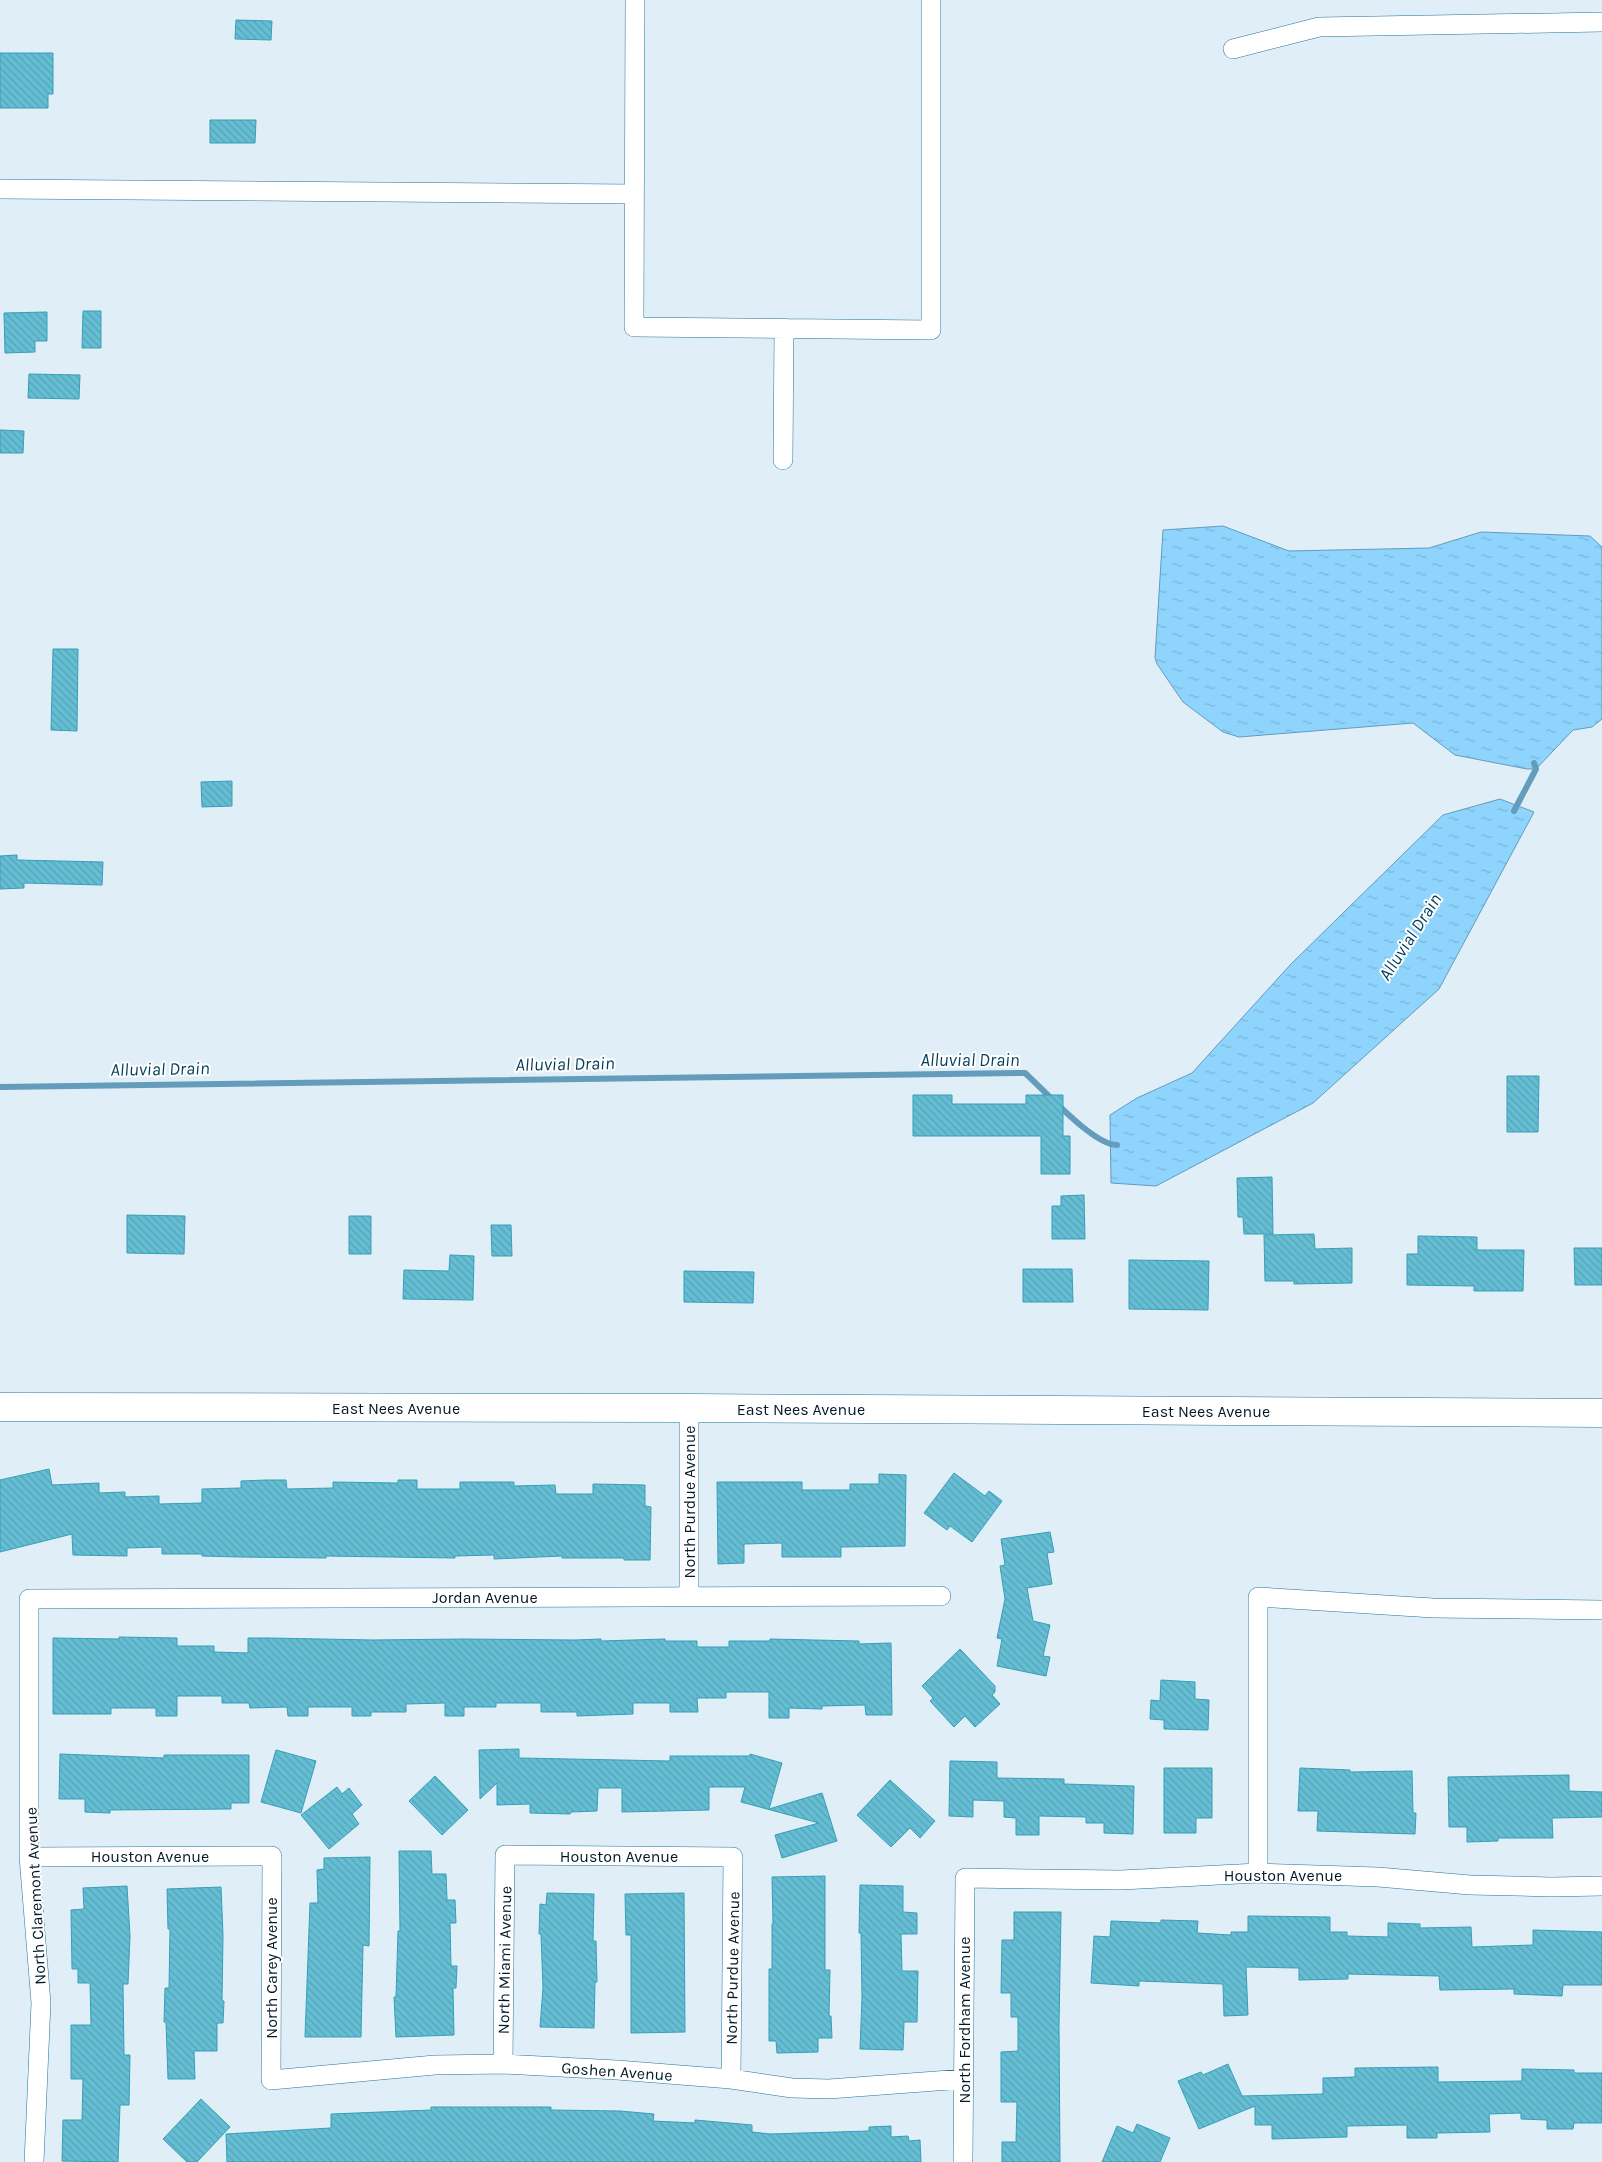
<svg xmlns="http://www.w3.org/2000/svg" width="1602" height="2162" font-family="Karla,sans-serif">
  <defs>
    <pattern id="water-ripples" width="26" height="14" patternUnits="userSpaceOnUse" patternTransform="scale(1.25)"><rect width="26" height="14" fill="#8ed4fd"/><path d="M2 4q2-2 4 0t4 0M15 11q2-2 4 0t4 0" fill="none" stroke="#79b5d9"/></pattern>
    <pattern id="building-back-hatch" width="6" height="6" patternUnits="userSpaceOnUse" patternTransform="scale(1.25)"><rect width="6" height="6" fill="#65bed4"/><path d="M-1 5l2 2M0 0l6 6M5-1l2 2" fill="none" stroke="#56a3b6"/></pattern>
  </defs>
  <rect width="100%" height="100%" fill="#dfeef7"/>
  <path fill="url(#water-ripples)" stroke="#649cbc" d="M 1223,526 L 1289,551 L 1429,548 L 1481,532 L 1590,536 L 1602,547 L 1602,719 L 1592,727 L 1573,730 L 1536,769 L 1527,769 L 1455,755 L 1413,723 L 1239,737 L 1223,732 L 1183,702 L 1157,664 L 1155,658 L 1163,530 Z
    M 1500,799 L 1534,812 L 1439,989 L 1313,1103 L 1156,1186 L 1111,1183 L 1110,1115 L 1137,1098 L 1192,1073 L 1291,964 L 1443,815 Z"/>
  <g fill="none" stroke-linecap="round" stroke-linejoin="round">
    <path stroke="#649cbc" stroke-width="6" d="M 1514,811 L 1536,769 L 1534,763
      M 0,1087 L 1025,1073 C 1045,1091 1093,1145 1117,1145"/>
  </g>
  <path fill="url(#building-back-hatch)" stroke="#369fb7" d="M 236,20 L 272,21 L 271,40 L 235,39 Z
    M 0,53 L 53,53 L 53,94 L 48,94 L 48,108 L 0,108 Z
    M 210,120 L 256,120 L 255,143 L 210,143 Z
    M 83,311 L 101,311 L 101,348 L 82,348 Z
    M 47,312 L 47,341 L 35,341 L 35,352 L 5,353 L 4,313 Z
    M 29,374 L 80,375 L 79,399 L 28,398 Z
    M 0,430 L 24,431 L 23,453 L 0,453 Z
    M 53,649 L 78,649 L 77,731 L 51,730 Z
    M 232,781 L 232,806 L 202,807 L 201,782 Z
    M 17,855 L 17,860 L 103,862 L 102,885 L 24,883 L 24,888 L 0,889 L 0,856 Z
    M 1507,1076 L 1539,1076 L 1538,1132 L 1507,1132 Z
    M 913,1095 L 952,1095 L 952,1104 L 1026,1104 L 1026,1095 L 1063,1095 L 1063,1136 L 1070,1136 L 1070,1174 L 1041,1174 L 1041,1136 L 913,1136 Z
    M 1272,1177 L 1273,1234 L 1244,1234 L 1243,1217 L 1238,1217 L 1237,1178 Z
    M 1084,1195 L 1085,1239 L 1052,1239 L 1052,1206 L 1061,1206 L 1061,1196 Z
    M 127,1215 L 185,1216 L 184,1254 L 127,1253 Z
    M 349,1216 L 371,1216 L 371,1254 L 349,1254 Z
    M 491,1225 L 511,1225 L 512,1256 L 492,1256 Z
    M 1314,1234 L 1315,1249 L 1352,1248 L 1352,1283 L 1294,1284 L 1294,1281 L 1265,1281 L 1264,1235 Z
    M 1418,1236 L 1477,1237 L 1477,1250 L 1524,1250 L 1523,1291 L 1474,1291 L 1474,1286 L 1407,1285 L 1407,1254 L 1418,1254 Z
    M 1574,1248 L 1602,1248 L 1602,1285 L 1575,1285 Z
    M 450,1255 L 474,1256 L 473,1300 L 403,1299 L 404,1270 L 449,1271 Z
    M 1129,1260 L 1209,1261 L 1208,1310 L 1129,1309 Z
    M 1023,1269 L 1072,1269 L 1073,1302 L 1023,1302 Z
    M 684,1271 L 754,1272 L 753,1303 L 684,1302 Z
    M 49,1469 L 52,1485 L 99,1483 L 99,1493 L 125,1492 L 125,1497 L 159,1496 L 159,1504 L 202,1503 L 202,1489 L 241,1488 L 241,1481 L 267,1480 L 286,1480 L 287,1489 L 333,1488 L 333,1482 L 398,1483 L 398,1480 L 417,1480 L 417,1489 L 460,1489 L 460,1482 L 514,1482 L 514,1486 L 555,1485 L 556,1494 L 593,1494 L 593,1484 L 645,1485 L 645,1506 L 651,1507 L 650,1560 L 624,1560 L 624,1558 L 562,1558 L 562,1556 L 494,1559 L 494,1555 L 455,1556 L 455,1558 L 326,1556 L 326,1558 L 240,1557 L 202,1556 L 202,1554 L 162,1554 L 162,1547 L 127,1548 L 127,1556 L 73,1555 L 72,1534 L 0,1552 L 0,1480 Z
    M 954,1473 L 985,1496 L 989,1491 L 1002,1501 L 972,1542 L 950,1526 L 947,1530 L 924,1513 Z
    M 879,1474 L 906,1475 L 905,1546 L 841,1547 L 841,1557 L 782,1557 L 782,1543 L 744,1544 L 744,1563 L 718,1564 L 717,1482 L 802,1482 L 802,1490 L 850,1490 L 850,1484 L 879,1484 Z
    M 1050,1532 L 1054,1552 L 1047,1553 L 1052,1584 L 1027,1588 L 1033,1621 L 1050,1625 L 1043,1656 L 1050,1657 L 1046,1676 L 997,1666 L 1002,1639 L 997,1638 L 1005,1599 L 1000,1566 L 1005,1565 L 1001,1539 Z
    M 119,1637 L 177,1638 L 177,1646 L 214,1646 L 214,1652 L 248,1653 L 248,1638 L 269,1638 L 373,1640 L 462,1639 L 575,1640 L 601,1639 L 601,1641 L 665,1639 L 665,1641 L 697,1641 L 697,1647 L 729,1647 L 729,1641 L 770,1641 L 770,1639 L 859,1641 L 859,1644 L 891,1643 L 892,1715 L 866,1715 L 865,1705 L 822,1706 L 822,1709 L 789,1708 L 789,1718 L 769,1718 L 769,1692 L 726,1692 L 726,1698 L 697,1698 L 698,1712 L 670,1712 L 670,1703 L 633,1703 L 633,1714 L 577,1716 L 577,1712 L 541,1712 L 541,1703 L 496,1703 L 496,1707 L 464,1707 L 464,1716 L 445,1716 L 445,1703 L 406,1704 L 406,1712 L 371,1712 L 371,1716 L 352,1716 L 352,1707 L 308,1707 L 308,1716 L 288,1716 L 287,1707 L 250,1708 L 249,1703 L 222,1703 L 222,1696 L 177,1696 L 177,1716 L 156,1716 L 156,1708 L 111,1708 L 111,1714 L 53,1714 L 53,1638 L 119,1639 Z
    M 960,1649 L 995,1686 L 995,1692 L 992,1695 L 1000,1704 L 975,1727 L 965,1716 L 954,1727 L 930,1701 L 933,1698 L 922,1686 Z
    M 1161,1680 L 1195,1682 L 1195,1699 L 1209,1700 L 1208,1730 L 1164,1729 L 1164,1720 L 1150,1719 L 1151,1700 L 1160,1701 Z
    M 519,1749 L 519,1758 L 670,1761 L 670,1756 L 750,1756 L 750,1754 L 782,1763 L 769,1809 L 822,1793 L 837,1841 L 782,1858 L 775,1835 L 819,1823 L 741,1802 L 745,1787 L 709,1787 L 709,1810 L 622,1812 L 622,1788 L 598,1788 L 597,1811 L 571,1812 L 570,1814 L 530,1813 L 530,1804 L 497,1805 L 497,1783 L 480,1799 L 479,1750 Z
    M 276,1750 L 316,1761 L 301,1813 L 261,1802 Z
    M 60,1754 L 164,1758 L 164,1755 L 249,1755 L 249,1803 L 231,1803 L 231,1809 L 110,1810 L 110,1813 L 85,1812 L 85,1799 L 59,1799 Z
    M 950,1761 L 997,1762 L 997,1778 L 1064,1779 L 1064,1784 L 1134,1786 L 1133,1834 L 1104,1833 L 1104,1823 L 1086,1823 L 1086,1817 L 1039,1816 L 1039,1835 L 1016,1835 L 1016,1818 L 1004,1817 L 1004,1801 L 973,1800 L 973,1817 L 949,1816 Z
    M 1164,1768 L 1212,1768 L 1212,1818 L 1196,1818 L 1196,1833 L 1164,1833 Z
    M 1300,1768 L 1350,1770 L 1350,1772 L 1412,1771 L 1413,1813 L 1416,1813 L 1415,1834 L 1317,1831 L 1318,1811 L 1298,1811 Z
    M 1569,1775 L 1569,1791 L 1602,1792 L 1602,1817 L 1552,1818 L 1553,1838 L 1498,1838 L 1498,1841 L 1467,1842 L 1467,1827 L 1449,1827 L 1448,1777 Z
    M 435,1776 L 468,1810 L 442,1835 L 409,1801 Z
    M 890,1780 L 935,1821 L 920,1838 L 910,1828 L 891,1847 L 857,1815 Z
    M 337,1787 L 342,1794 L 349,1788 L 362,1805 L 352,1814 L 359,1824 L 329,1849 L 301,1815 Z
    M 399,1851 L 431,1851 L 432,1874 L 446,1874 L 447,1900 L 455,1900 L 456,1923 L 450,1923 L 451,1966 L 457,1966 L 456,1988 L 453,1988 L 454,2035 L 396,2037 L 394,1997 L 396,1997 L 398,1931 L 400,1931 Z
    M 370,1857 L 369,1946 L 363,1945 L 361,2037 L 305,2037 L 310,1903 L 318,1903 L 317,1870 L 324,1869 L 324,1858 Z
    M 825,1876 L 825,1970 L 830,1970 L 829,2016 L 831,2016 L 832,2038 L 818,2038 L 818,2052 L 777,2053 L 776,2041 L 769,2041 L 769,1969 L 772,1969 L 772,1924 L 773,1924 L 772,1877 Z
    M 860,1885 L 903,1886 L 903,1912 L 917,1913 L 917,1934 L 901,1934 L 902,1971 L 918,1971 L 917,2022 L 904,2022 L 903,2050 L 860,2049 L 862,1998 L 861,1933 L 859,1933 Z
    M 127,1886 L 130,1936 L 128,1984 L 123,1984 L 124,2055 L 130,2055 L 129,2105 L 120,2105 L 118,2162 L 62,2161 L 63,2120 L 82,2120 L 83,2079 L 71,2079 L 71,2025 L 91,2025 L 90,1983 L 78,1983 L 78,1969 L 72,1969 L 71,1910 L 84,1909 L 83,1888 Z
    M 221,1887 L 223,1935 L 222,2001 L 224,2001 L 223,2023 L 217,2023 L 217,2051 L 194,2051 L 195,2079 L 168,2079 L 166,2022 L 164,2022 L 165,1988 L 169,1988 L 170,1929 L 168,1929 L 167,1889 Z
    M 547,1893 L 594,1894 L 593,1941 L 596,1941 L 597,1982 L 595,1982 L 594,2028 L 540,2027 L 543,1988 L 541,1934 L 539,1934 L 540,1904 L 546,1905 Z
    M 684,1893 L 685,2032 L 631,2033 L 631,1935 L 626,1935 L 625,1894 Z
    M 1014,1912 L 1061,1912 L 1059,2025 L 1060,2162 L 1002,2162 L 1002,2142 L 1016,2142 L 1017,2102 L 1001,2102 L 1001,2052 L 1018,2051 L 1018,2017 L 1011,2017 L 1011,1993 L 1001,1993 L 1002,1940 L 1014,1940 Z
    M 1248,1916 L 1330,1917 L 1330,1932 L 1347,1932 L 1347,1936 L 1388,1937 L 1388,1923 L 1420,1924 L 1420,1928 L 1471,1927 L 1472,1947 L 1533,1945 L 1533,1930 L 1602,1932 L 1602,1985 L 1563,1985 L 1562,1996 L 1514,1994 L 1514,1989 L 1440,1990 L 1439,1976 L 1348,1974 L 1348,1979 L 1299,1980 L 1299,1968 L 1246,1967 L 1248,2015 L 1224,2016 L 1223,1984 L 1139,1981 L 1139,1986 L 1091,1983 L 1094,1936 L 1110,1937 L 1111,1921 L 1161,1923 L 1161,1920 L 1198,1921 L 1197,1933 L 1231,1935 L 1231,1932 L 1248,1932 Z
    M 1228,2064 L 1242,2096 L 1323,2094 L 1323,2078 L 1355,2077 L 1355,2068 L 1438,2067 L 1438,2082 L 1522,2081 L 1522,2069 L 1574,2070 L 1574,2073 L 1602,2073 L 1602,2123 L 1574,2123 L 1573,2129 L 1547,2129 L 1547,2120 L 1521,2119 L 1521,2113 L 1489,2114 L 1490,2132 L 1437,2133 L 1437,2138 L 1407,2138 L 1407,2125 L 1347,2126 L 1347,2137 L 1272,2139 L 1272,2125 L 1255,2125 L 1255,2106 L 1199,2129 L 1178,2081 L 1201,2072 L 1203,2075 Z
    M 201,2099 L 230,2127 L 197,2162 L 187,2162 L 163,2139 Z
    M 431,2107 L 551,2107 L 551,2110 L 620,2111 L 654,2114 L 653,2121 L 695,2123 L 695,2120 L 752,2125 L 752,2132 L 770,2134 L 869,2131 L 869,2127 L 891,2126 L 891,2137 L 908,2136 L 909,2141 L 920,2140 L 921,2162 L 227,2162 L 226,2134 L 331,2128 L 331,2114 L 431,2110 Z
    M 1137,2124 L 1170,2138 L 1160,2162 L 1102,2162 L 1117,2126 L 1133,2133 Z"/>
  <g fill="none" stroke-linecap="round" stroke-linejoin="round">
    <g stroke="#23749e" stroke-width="20">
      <path id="minor" d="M 635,0 L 634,327 L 931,330 L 931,0
        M 1233,49 L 1319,27 L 1602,22
        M 0,189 L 634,194
        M 783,460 L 784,328
        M 689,1596 L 689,1408
        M 29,1857 L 272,1856 L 271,2080 L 435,2065 L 503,2064 L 617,2070 L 731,2079 L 792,2088 L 829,2089 L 963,2079
        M 1258,1873 L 1258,1597 L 1433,1608 L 1602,1610
        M 503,2064 L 505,1855 L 733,1857 L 731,2079
        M 34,2162 L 41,2003 L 29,1857 L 29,1599 L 941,1596
        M 963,2162 L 965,1878 L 1121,1880 L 1258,1873 L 1378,1877 L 1470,1885 L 1552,1887 L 1602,1886"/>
    </g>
    <g stroke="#23749e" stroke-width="29">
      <path id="secondary" d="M 0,1407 L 689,1408 L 1602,1413"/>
    </g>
    <use href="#minor" stroke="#fff" stroke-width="19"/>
    <use href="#secondary" stroke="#fff" stroke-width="28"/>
  </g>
  <g text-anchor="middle" stroke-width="4" stroke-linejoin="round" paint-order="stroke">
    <g font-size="16" fill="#021926" stroke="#fff">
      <text x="396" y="1414">East Nees Avenue</text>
      <text x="801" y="1415">East Nees Avenue</text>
      <text x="1206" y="1417">East Nees Avenue</text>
      <text transform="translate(689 1502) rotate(-90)" y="6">North Purdue Avenue</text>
      <text x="485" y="1603">Jordan Avenue</text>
      <text x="150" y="1862">Houston Avenue</text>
      <text x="619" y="1862">Houston Avenue</text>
      <text x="1283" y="1881">Houston Avenue</text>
      <text transform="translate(35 1896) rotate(-93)" y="6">North Claremont Avenue</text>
      <text transform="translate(504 1960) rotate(-89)" y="6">North Miami Avenue</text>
      <text transform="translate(271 1968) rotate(-90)" y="6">North Carey Avenue</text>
      <text transform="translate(732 1968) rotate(-89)" y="6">North Purdue Avenue</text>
      <text transform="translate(964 2020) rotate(-90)" y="6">North Fordham Avenue</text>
      <text transform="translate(617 2071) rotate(4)" y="6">Goshen Avenue</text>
    </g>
    <g font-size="18" font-style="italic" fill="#023e59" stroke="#fff">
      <text transform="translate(1410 937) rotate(-57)" y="6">Alluvial Drain</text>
      <text x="970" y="1066">Alluvial Drain</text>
      <text transform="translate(565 1064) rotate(-1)" y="6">Alluvial Drain</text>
      <text transform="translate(160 1069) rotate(-1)" y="6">Alluvial Drain</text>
    </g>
  </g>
</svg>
